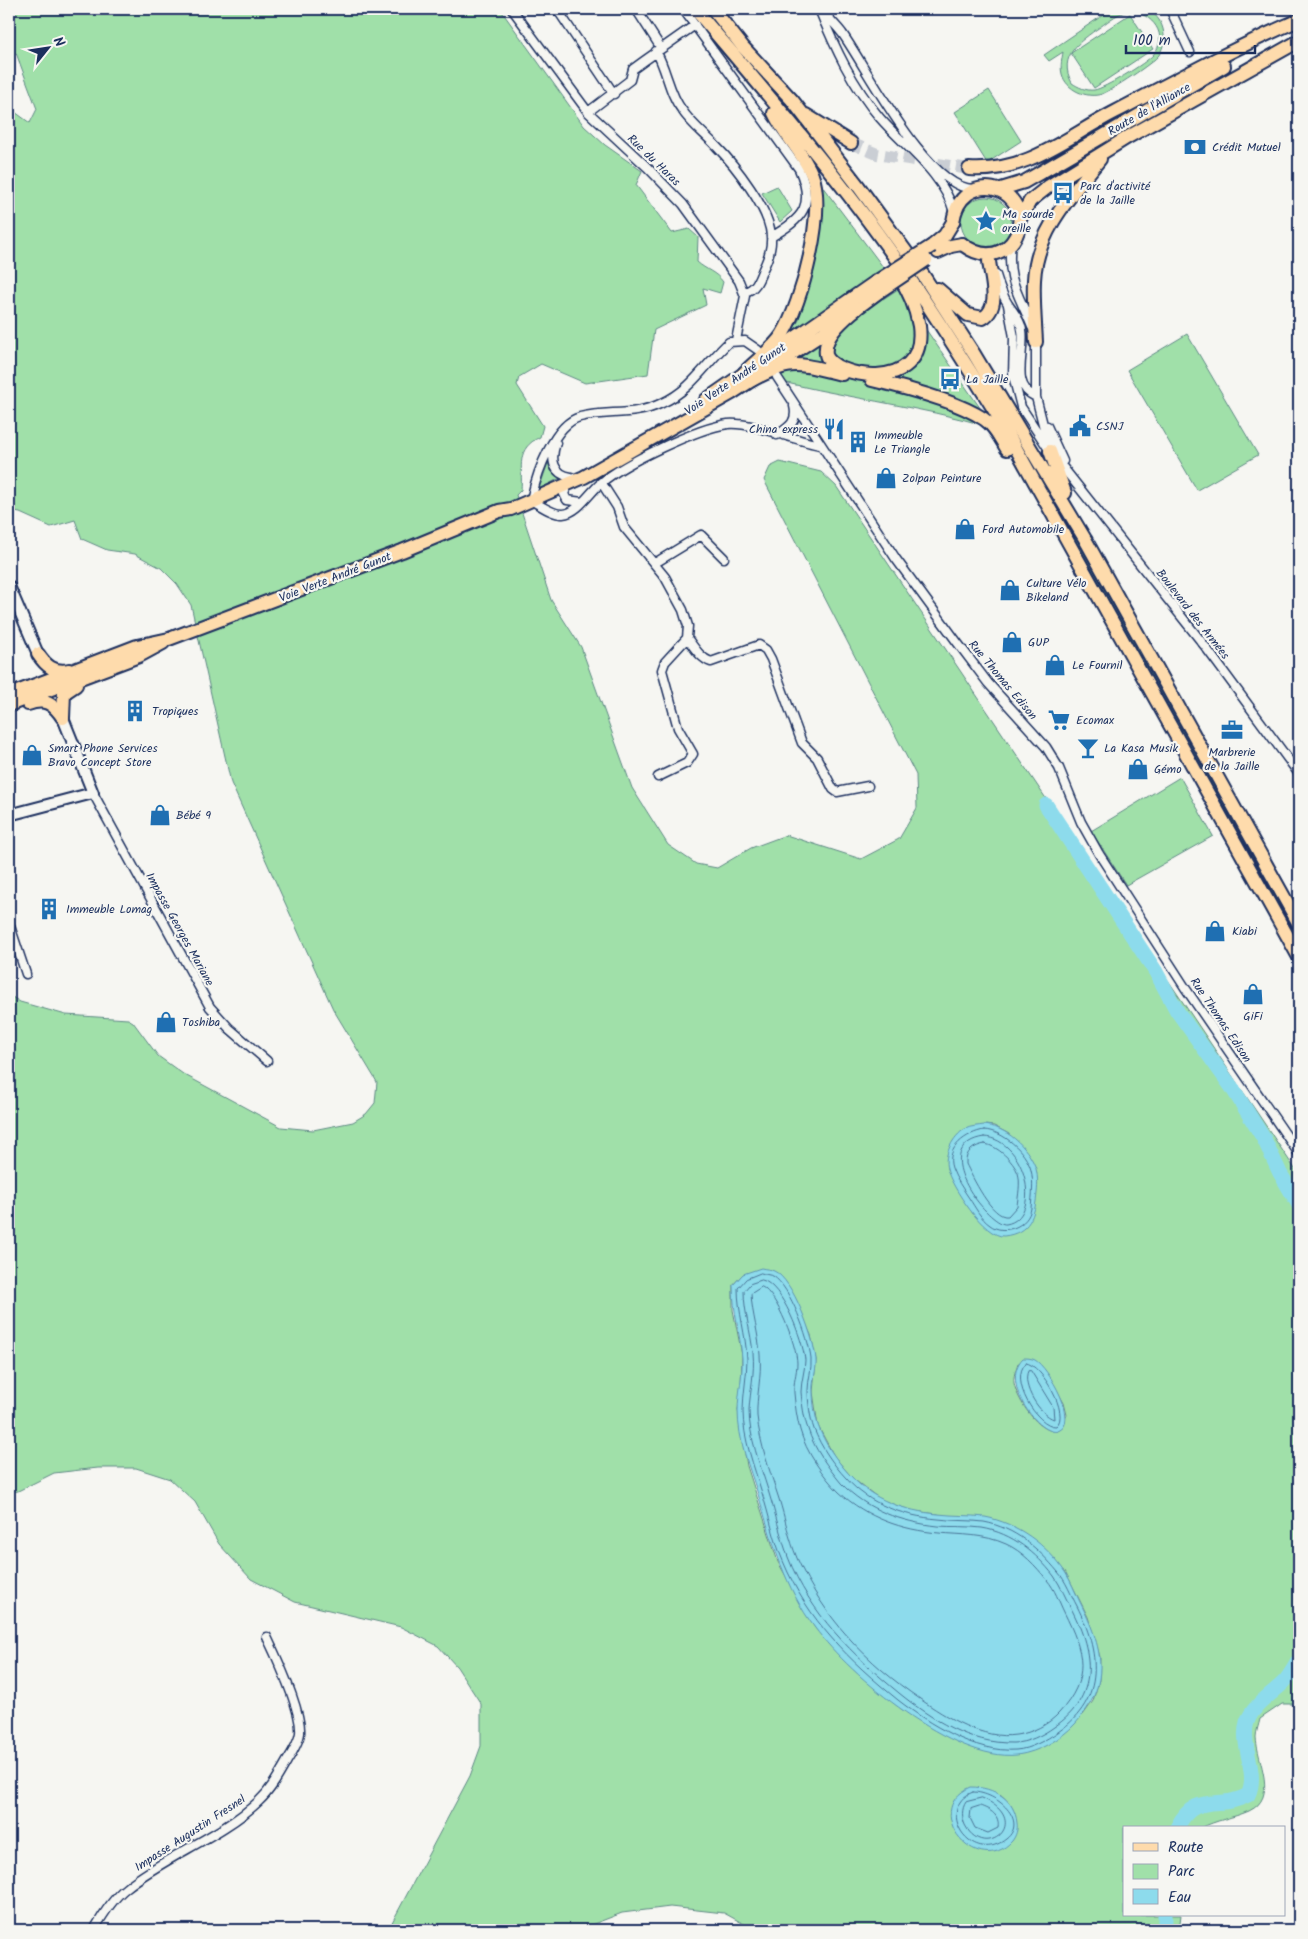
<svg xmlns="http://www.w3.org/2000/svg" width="1308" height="1939" font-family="Kalam,sans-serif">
  <rect width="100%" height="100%" fill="#f6f6f2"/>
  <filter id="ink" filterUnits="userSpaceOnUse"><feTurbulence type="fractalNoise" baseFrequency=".02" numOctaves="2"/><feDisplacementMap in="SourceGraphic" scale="10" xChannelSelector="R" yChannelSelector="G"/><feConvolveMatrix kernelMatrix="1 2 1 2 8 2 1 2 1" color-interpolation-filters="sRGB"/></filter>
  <g filter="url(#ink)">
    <path fill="#a0e0a9" stroke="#5e8884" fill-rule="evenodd" d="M 9,9 L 500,9 L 584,126 L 605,145 L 642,171 L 636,185 L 672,233 L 689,229 L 698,237 L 697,262 C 706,270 716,272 723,282 L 720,293 L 703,288 L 706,305 L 654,330 L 648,374 L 585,383 L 541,364 L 519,377 L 517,385 L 543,426 L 540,437 C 515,449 523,466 521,490 L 516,495 L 551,600 L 581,647 L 632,788 L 668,845 L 696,864 L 717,868 L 751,848 L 786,835 L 861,859 L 899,839 L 917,808 L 916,775 L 764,480 L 770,467 L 780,462 L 821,472 L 836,486 L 1299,1175 L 1299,1704 L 1282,1704 L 1260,1719 C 1259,1724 1256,1732 1256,1737 C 1257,1762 1279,1797 1249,1811 C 1233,1818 1216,1820 1201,1828 L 1124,1828 L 1124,1915 L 1181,1915 L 1179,1930 L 755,1930 L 724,1913 L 670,1907 L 622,1913 L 578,1930 L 388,1930 L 470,1776 L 481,1746 L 481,1704 L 457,1667 L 438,1646 L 401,1627 L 295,1602 L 251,1579 L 219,1544 L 195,1502 L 170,1479 L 136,1468 L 98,1468 L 54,1473 L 18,1491 L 9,1493 L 9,995 L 20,1002 L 66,1015 L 128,1019 L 133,1022 L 158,1056 L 183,1074 L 281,1127 L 313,1130 L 353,1122 L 366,1114 L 375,1103 L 377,1082 L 333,1009 L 231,783 L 191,605 L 177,584 L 161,568 L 135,554 L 107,550 L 82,539 L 75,520 L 51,527 L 20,513 L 9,511 L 9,114 L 15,112 L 30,123 L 37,109 L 16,53 L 9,54 ZM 984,1125 L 994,1126 L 1009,1134 L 973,1214 L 947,1168 ZM 743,1274 L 795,1300 L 811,1335 L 816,1360 L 813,1392 L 818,1426 L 834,1456 L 852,1478 L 881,1500 L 912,1511 L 938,1514 L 1065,1571 L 1088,1617 L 1100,1657 L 1099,1680 L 1093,1701 L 1083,1715 L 904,1711 L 855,1671 L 815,1628 L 778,1562 L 747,1466 L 738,1410 L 741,1389 L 742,1355 L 733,1310 L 733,1285 ZM 1018,1363 L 1047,1373 L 1064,1403 L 1067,1415 L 1058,1431 C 1039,1434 1017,1400 1014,1383 C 1013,1376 1016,1370 1018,1363 ZM 1000,1794 C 1019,1810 1016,1818 1012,1841 L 993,1852 Z
      M 1112,9 C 1122,9 1137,6 1146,9 C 1164,17 1169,39 1159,55 C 1153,63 1112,90 1102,94 C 1087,99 1066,90 1062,74 C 1060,66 1062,59 1063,52 L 1049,61 L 1044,55 ZM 1131,11 C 1152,14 1170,35 1153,55 C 1146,63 1104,89 1094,90 C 1086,91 1078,87 1072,83 C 1057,56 1080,41 1100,27 C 1110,20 1118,12 1131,11 Z
      M 1130,14 L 1153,49 L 1094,88 L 1071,53 Z
      M 989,90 L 1021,141 L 987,163 L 955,112 Z
      M 819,182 L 886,271 L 781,344 L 790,328 L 798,322 C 808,281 828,222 819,182 Z
      M 777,186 L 792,211 L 780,222 L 762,193 Z
      M961 222a25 25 0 1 1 50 0a25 25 0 1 1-50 0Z
      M 885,234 L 921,280 L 1053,494 L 1299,936 L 1299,949 Z
      M 873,285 L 883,299 L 898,289 L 994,428 C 917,405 836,397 759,376 Z
      M 1187,334 L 1258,455 L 1197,490 L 1127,370 Z
      M 548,463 L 551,471 L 560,478 L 539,489 Z
      M 1180,777 L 1213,836 L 1126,885 L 1091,831 Z"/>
    <path fill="#8ddbec" stroke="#5f96b3" d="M 984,1125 C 1006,1127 1027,1146 1035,1166 C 1038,1173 1038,1185 1037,1193 C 1035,1215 1030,1233 1004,1236 C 985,1238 951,1186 947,1169 C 943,1155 953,1136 965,1129 C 971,1126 978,1126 984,1125 Z
      M 761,1268 C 765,1269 770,1269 774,1271 C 793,1279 814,1338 816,1359 C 817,1370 812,1381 813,1392 C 813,1402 815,1415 818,1425 C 824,1443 837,1461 850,1475 C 872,1500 905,1511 938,1514 C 954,1516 970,1515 985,1517 C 1017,1523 1047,1545 1065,1572 C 1071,1581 1075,1592 1080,1602 C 1103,1648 1112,1683 1075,1724 C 1061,1739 1039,1752 1017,1755 C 954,1762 850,1676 815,1628 C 785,1588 772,1541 758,1494 C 749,1467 738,1440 738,1411 C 738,1393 743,1376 742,1358 C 740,1333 733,1312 733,1285 L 743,1274 Z
      M 1023,1358 C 1027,1358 1031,1358 1035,1360 C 1048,1367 1081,1423 1058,1431 C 1041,1437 998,1383 1023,1358 Z
      M 971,1787 C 994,1787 1015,1799 1017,1823 C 1018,1829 1016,1836 1012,1841 C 977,1880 919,1809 971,1787 Z"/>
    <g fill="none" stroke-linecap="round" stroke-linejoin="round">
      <path stroke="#497497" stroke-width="1" d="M 984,1130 C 1003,1131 1026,1151 1031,1170 C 1034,1182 1032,1196 1031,1208 C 1029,1226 1004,1236 990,1225 C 981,1219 975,1207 969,1198 C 963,1189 956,1179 952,1168 C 945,1147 967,1133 984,1130 Z
        M 984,1137 C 1027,1139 1043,1218 1006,1224 C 990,1226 924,1146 984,1137 Z
        M 985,1144 C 998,1146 1013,1161 1018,1173 C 1021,1183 1018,1196 1017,1206 L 1008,1216 C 992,1219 972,1176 966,1164 C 965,1151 974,1146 985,1144 Z
        M 761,1273 C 764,1274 770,1275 773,1276 C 790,1286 809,1339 811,1358 C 812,1369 808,1380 808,1390 C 808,1402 810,1418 814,1429 C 821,1447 833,1464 846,1478 C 869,1505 904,1516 938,1519 C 953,1521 969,1520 984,1522 C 1015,1528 1038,1548 1058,1572 C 1066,1581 1071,1595 1077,1606 C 1100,1652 1106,1699 1058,1732 C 1046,1740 1030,1749 1016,1750 C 975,1753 929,1724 898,1700 C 849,1660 808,1621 783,1561 C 774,1540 769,1515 762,1493 C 754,1466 743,1439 743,1411 C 743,1394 747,1376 747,1359 C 746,1335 738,1312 738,1288 L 746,1279 Z
        M 762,1280 C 782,1284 803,1340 805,1360 C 805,1371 801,1381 801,1392 C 802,1403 804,1419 808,1429 C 814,1449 828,1467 841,1483 C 866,1510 902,1522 937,1526 C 952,1527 967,1526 982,1528 C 1012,1533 1036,1553 1054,1576 C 1061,1586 1066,1599 1072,1610 C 1094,1653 1099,1697 1054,1727 C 1043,1735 1027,1743 1013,1743 C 970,1744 931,1719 899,1693 C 853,1655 810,1614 788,1557 C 780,1535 775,1512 768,1490 C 760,1464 749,1438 749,1410 C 750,1391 755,1373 753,1353 C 751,1332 744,1312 744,1291 L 750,1284 Z
        M 762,1287 C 777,1294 797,1346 797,1363 C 797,1373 793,1383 794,1393 C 795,1405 797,1419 800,1430 C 806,1452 823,1476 839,1492 C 867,1518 902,1530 939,1533 C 962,1535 984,1534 1006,1544 C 1022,1551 1036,1566 1047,1580 C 1055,1589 1059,1602 1064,1612 C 1084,1652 1091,1678 1059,1713 C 1049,1724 1032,1733 1016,1735 C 983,1740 946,1717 920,1699 C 867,1663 823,1617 797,1558 C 789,1539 785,1518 779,1499 C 770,1471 760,1445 757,1416 C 756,1398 762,1375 760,1355 C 759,1334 752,1315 751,1294 Z
        M 1026,1363 C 1041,1364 1071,1415 1056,1426 C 1037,1427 1008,1379 1026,1363 Z
        M 1031,1371 L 1053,1407 L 1054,1419 C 1040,1415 1021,1386 1028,1371 Z
        M 973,1792 C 997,1792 1029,1821 1006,1839 C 970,1867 934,1807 973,1792 Z
        M 982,1798 C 1035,1821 984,1863 965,1825 C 962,1818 961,1809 966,1802 Z
        M 980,1806 C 991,1810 1000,1815 998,1828 L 988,1833 L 975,1828 L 970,1818 L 971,1809 Z"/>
      <path stroke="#8ddbec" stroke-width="15" d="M 1046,805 L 1156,972 L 1177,1011 L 1233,1089 L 1264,1139 L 1280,1173 L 1299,1205
        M 1177,1828 C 1195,1790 1220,1811 1248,1795 C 1259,1774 1240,1745 1247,1722 C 1253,1705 1271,1695 1284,1682 C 1290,1676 1294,1667 1299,1660
        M 1165,1915 L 1165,1930"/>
      <path stroke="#caced4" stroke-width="12" stroke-dasharray="12 6" stroke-linecap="butt" d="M 851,143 L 877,154 L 969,169"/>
      <g stroke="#1b2f5e" stroke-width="11">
        <path id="minor" d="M 512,9 L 588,112 L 647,167 L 683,204 L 739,281 L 745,296 L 736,340
          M 557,9 L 614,94
          M 636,9 L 661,48
          M 683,9 L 799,169 C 815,205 804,218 771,237
          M 819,9 C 835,48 852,85 880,118 C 906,148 943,173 954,212
          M 1170,9 L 1190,52
          M 822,10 C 828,18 836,25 842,33 C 867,68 928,190 974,189
          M 656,51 C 667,70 669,94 682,110 C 691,124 705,134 716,146 C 735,165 770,210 771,236 C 772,248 768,259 763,269 C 759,279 756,289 745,292
          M 588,112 L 630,80 L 633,69 L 644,61 L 695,25
          M 1011,243 C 1006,281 1019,294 1032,327
          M 996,275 C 999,285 1002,295 1008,304 C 1013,312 1021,320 1022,330 C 1026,352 1009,386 1036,397
          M 1008,305 L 1014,337 L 1013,376 L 1021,407 L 1050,451 L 1204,645 L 1299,774
          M 1036,340 L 1036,397 L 1048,444
          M 777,377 L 896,559 L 957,642 L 988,683 L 1046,747 L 1059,768 L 1081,822 L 1099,854 L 1186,989 L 1299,1154
          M 1047,426 L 1063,461
          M 777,435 C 789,427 798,422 794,406
          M 556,443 C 550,460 553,474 571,477
          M 601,482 L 617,507 L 624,527 L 665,577 L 683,610 L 688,626 L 687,638 C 694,647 700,658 711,662 L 759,645 L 766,650 L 771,659 L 802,743 L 817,758 L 833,789 L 837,792 L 868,786
          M 567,486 L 564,494 L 567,500 L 582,502
          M 532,496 C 537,473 554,424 580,417 C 609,410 634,417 662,403 C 692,390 706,363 729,342 L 745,341 L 758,350
          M 532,501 C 540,505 554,515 563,514 C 578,513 590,492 601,483 C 624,463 698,428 728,424 C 753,422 793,440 820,445
          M 655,563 L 701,535 L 724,558
          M 658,777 L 687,763 L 693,754 L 678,728 L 662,670 L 665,662 L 687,638
          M 93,793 L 210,1007 L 229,1028 L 267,1061
          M 9,923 L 26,974
          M 94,1930 C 102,1916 113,1898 126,1888 C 167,1855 221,1837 259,1801 C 271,1790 279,1775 287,1761 C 292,1753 299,1742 300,1733 C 302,1711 277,1658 267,1637"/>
      </g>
      <g stroke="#1b2f5e" stroke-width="14">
        <path id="tertiary" d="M 9,586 L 38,654
          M 9,815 L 93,793 L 63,718"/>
      </g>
      <g stroke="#1b2f5e" stroke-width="16">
        <path id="primary" d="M 932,246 L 945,235 L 953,222
          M 938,252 L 951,246 L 962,244
          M 706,400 L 874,283
          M 38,654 C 46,666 54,673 69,670
          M 9,695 L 137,646 L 169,639 L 402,551 L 499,511 L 511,509 L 584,477 L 732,393 L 822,334 L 880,291
          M 28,704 C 45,698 53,703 63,718
          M 9,705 L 139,656 L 163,643
          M 63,718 L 64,693 L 76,685"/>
      </g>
      <g stroke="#1b2f5e" stroke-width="16">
        <path id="trunk" d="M 695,9 C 760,86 827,163 886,245 C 926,300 962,358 998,416 L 1299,957
          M 713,9 L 743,47 L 792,100 L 859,187 L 923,275 L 974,354 L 1085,539 L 1299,924
          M 806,115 L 851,143
          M 969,169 C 1028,173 1066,137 1115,112 C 1176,80 1236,47 1299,20
          M 998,190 L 1024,182 L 1224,66
          M 1020,219 L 1030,201 L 1049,186 L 1128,137 L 1299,41
          M 953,222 C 960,168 1030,184 1018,231 C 1015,240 1009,247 1001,251 C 987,258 974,253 962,244
          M 938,289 L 968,315 L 983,318 C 1001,307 991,279 989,261
          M 857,308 C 845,319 823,335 826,354 C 828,376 928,397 919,326 C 916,309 909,291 899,277
          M 1036,342 C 1035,321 1033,300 1034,280 C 1036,232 1072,194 1100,159
          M 744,373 C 756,360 772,350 782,335 C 802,304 826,210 812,175 C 803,152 784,135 774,113
          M 752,380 C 793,358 798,364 842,374
          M 872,380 C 902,387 959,402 984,419 C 995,426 1000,438 1007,449
          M 1050,451 L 1065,493"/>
      </g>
      <use href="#minor" stroke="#f6f6f2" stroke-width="8"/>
      <use href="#tertiary" stroke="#f6f6f2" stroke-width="10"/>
      <use href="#primary" stroke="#fedbac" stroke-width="12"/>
      <use href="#trunk" stroke="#fedbac" stroke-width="12"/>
      <g stroke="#1b2f5e" stroke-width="16" stroke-linecap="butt">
        <path id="primary-bridge" d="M 874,283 L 932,246
          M 880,291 L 926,260"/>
      </g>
      <use href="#primary-bridge" stroke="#fedbac" stroke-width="12"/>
    </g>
  </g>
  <defs>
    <g id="bank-bare" transform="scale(1.725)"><path d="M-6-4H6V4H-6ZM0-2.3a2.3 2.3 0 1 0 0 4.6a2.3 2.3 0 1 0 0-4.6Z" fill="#1f6fb2" stroke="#f6f6f2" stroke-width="2.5" paint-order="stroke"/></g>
    <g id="bus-bare" transform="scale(1.725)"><path d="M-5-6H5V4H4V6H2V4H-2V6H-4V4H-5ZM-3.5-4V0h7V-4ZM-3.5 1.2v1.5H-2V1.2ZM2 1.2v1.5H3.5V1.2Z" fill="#1f6fb2" stroke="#f6f6f2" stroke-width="2.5" paint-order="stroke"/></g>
    <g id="sight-bare" transform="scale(1.725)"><path d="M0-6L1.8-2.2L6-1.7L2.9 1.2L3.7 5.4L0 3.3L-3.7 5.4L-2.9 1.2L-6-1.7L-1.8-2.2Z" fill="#1f6fb2" stroke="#f6f6f2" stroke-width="2.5" paint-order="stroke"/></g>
    <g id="civic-bare" transform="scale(1.725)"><path d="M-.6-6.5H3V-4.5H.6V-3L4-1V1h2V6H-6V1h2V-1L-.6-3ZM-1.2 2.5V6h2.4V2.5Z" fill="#1f6fb2" stroke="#f6f6f2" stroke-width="2.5" paint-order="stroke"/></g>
    <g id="restaurant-bare" transform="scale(1.725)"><path d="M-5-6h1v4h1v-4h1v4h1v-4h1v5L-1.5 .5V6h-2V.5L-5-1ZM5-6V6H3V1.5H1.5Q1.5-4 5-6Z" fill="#1f6fb2" stroke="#f6f6f2" stroke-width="2.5" paint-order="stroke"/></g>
    <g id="building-bare" transform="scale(1.725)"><path d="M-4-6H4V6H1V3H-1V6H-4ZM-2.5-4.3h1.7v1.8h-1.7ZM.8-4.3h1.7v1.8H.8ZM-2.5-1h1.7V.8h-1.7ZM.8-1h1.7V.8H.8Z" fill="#1f6fb2" stroke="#f6f6f2" stroke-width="2.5" paint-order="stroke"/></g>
    <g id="shop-bare" transform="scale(1.725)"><path d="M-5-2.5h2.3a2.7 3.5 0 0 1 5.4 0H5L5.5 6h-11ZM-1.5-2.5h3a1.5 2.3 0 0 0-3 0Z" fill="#1f6fb2" stroke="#f6f6f2" stroke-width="2.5" paint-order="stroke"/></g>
    <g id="supermarket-bare" transform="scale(1.725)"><path d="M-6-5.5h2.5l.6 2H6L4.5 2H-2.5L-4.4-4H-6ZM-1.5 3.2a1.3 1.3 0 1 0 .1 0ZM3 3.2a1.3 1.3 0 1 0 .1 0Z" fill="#1f6fb2" stroke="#f6f6f2" stroke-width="2.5" paint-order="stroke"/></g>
    <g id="office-bare" transform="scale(1.725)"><path d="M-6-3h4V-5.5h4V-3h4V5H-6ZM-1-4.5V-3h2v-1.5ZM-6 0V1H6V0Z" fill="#1f6fb2" stroke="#f6f6f2" stroke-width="2.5" paint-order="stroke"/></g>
    <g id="bar-bare" transform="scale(1.725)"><path d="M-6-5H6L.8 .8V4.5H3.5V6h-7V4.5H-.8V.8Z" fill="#1f6fb2" stroke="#f6f6f2" stroke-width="2.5" paint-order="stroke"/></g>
  </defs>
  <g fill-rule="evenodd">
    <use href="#bank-bare" x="1195" y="147"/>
    <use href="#bus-bare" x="1063" y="193"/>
    <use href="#sight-bare" x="986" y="221"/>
    <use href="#bus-bare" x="950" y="379"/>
    <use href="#civic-bare" x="1080" y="426"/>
    <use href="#restaurant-bare" x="834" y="429"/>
    <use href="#building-bare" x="858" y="442"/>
    <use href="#shop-bare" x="886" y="478"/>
    <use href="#shop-bare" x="965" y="529"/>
    <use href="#shop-bare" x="1010" y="590"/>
    <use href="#shop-bare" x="1012" y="642"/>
    <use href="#shop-bare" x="1055" y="665"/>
    <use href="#building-bare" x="135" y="711"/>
    <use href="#supermarket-bare" x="1059" y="720"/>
    <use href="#office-bare" x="1232" y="730"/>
    <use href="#bar-bare" x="1088" y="748"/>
    <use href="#shop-bare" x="32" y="755"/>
    <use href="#shop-bare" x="1138" y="769"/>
    <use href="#shop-bare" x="160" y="815"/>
    <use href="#building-bare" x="49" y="909"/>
    <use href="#shop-bare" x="1215" y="931"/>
    <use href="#shop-bare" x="1253" y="994"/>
    <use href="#shop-bare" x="166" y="1022"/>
  </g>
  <g text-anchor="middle" stroke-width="4.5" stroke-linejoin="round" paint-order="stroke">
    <g font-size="12" fill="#1b2f5e" stroke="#f6f6f2">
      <text transform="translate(1149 109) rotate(-30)" y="4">Route de l'Alliance</text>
      <text transform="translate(654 160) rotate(44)" y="4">Rue du Haras</text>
      <text transform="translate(735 379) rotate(-34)" y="4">Voie Verte André Gunot</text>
      <text transform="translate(335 577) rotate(-21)" y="4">Voie Verte André Gunot</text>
      <text transform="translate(1193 614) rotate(52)" y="4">Boulevard des Armées</text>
      <text transform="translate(1003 680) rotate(50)" y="4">Rue Thomas Edison</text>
      <text transform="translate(180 929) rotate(61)" y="4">Impasse Georges Mariane</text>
      <text transform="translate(1221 1020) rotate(56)" y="4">Rue Thomas Edison</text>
      <text transform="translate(190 1833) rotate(-33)" y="4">Impasse Augustin Fresnel</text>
    </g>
    <g font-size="12" fill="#1b2f5e" stroke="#f6f6f2" text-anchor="start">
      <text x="1212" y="151">Crédit Mutuel</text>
      <text x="1080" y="190">Parc d'activité<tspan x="1080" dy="14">de la Jaille</tspan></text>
      <text x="1002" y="218">Ma sourde<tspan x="1002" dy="14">oreille</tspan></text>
      <text x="966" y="383">La Jaille</text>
      <text x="1096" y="430">CSNJ</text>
      <text x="818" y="433" text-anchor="end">China express</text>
      <text x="874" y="439">Immeuble<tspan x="874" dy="14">Le Triangle</tspan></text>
      <text x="902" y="482">Zolpan Peinture</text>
      <text x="982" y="533">Ford Automobile</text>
      <text x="1026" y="587">Culture Vélo<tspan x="1026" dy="14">Bikeland</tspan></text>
      <text x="1028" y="646">GUP</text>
      <text x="1072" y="669">Le Fournil</text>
      <text x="152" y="715">Tropiques</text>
      <text x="1076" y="724">Ecomax</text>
      <text x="48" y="752">Smart Phone Services<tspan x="48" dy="14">Bravo Concept Store</tspan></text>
      <text x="1104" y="752">La Kasa Musik</text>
      <text x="1232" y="756" text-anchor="middle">Marbrerie<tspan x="1232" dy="14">de la Jaille</tspan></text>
      <text x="1154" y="773">Gémo</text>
      <text x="176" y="819">Bébé 9</text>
      <text x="66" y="913">Immeuble Lomag</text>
      <text x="1232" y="935">Kiabi</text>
      <text x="1253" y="1020" text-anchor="middle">GiFi</text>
      <text x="182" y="1026">Toshiba</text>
    </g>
  </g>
  <rect width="1308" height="1939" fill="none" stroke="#f6f6f2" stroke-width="30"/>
  <rect x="15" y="15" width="1278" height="1909" fill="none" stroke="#1b2f5e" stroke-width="2" filter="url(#ink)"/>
  <rect x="1123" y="1826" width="162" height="90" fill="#f6f6f2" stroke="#9ea6b7"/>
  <rect x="1133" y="1843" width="25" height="8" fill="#fedbac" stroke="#9ea6b7"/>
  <text x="1168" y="1852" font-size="15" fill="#1b2f5e">Route</text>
  <rect x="1133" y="1864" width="25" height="15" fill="#a0e0a9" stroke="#9ea6b7"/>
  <text x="1168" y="1876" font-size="15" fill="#1b2f5e">Parc</text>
  <rect x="1133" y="1889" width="25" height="15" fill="#8ddbec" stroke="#9ea6b7"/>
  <text x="1168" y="1902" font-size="15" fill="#1b2f5e">Eau</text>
  <g transform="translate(48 48) rotate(60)" stroke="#f6f6f2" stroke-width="4" paint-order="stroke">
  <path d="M0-4L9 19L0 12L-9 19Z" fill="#1b2f5e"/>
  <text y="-8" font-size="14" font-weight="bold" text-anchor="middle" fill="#1b2f5e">N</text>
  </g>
  <path d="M1126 45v8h129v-8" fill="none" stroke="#1b2f5e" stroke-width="2.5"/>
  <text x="1133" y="45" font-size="15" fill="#1b2f5e" stroke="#f6f6f2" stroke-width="4" paint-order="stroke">100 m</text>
</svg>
